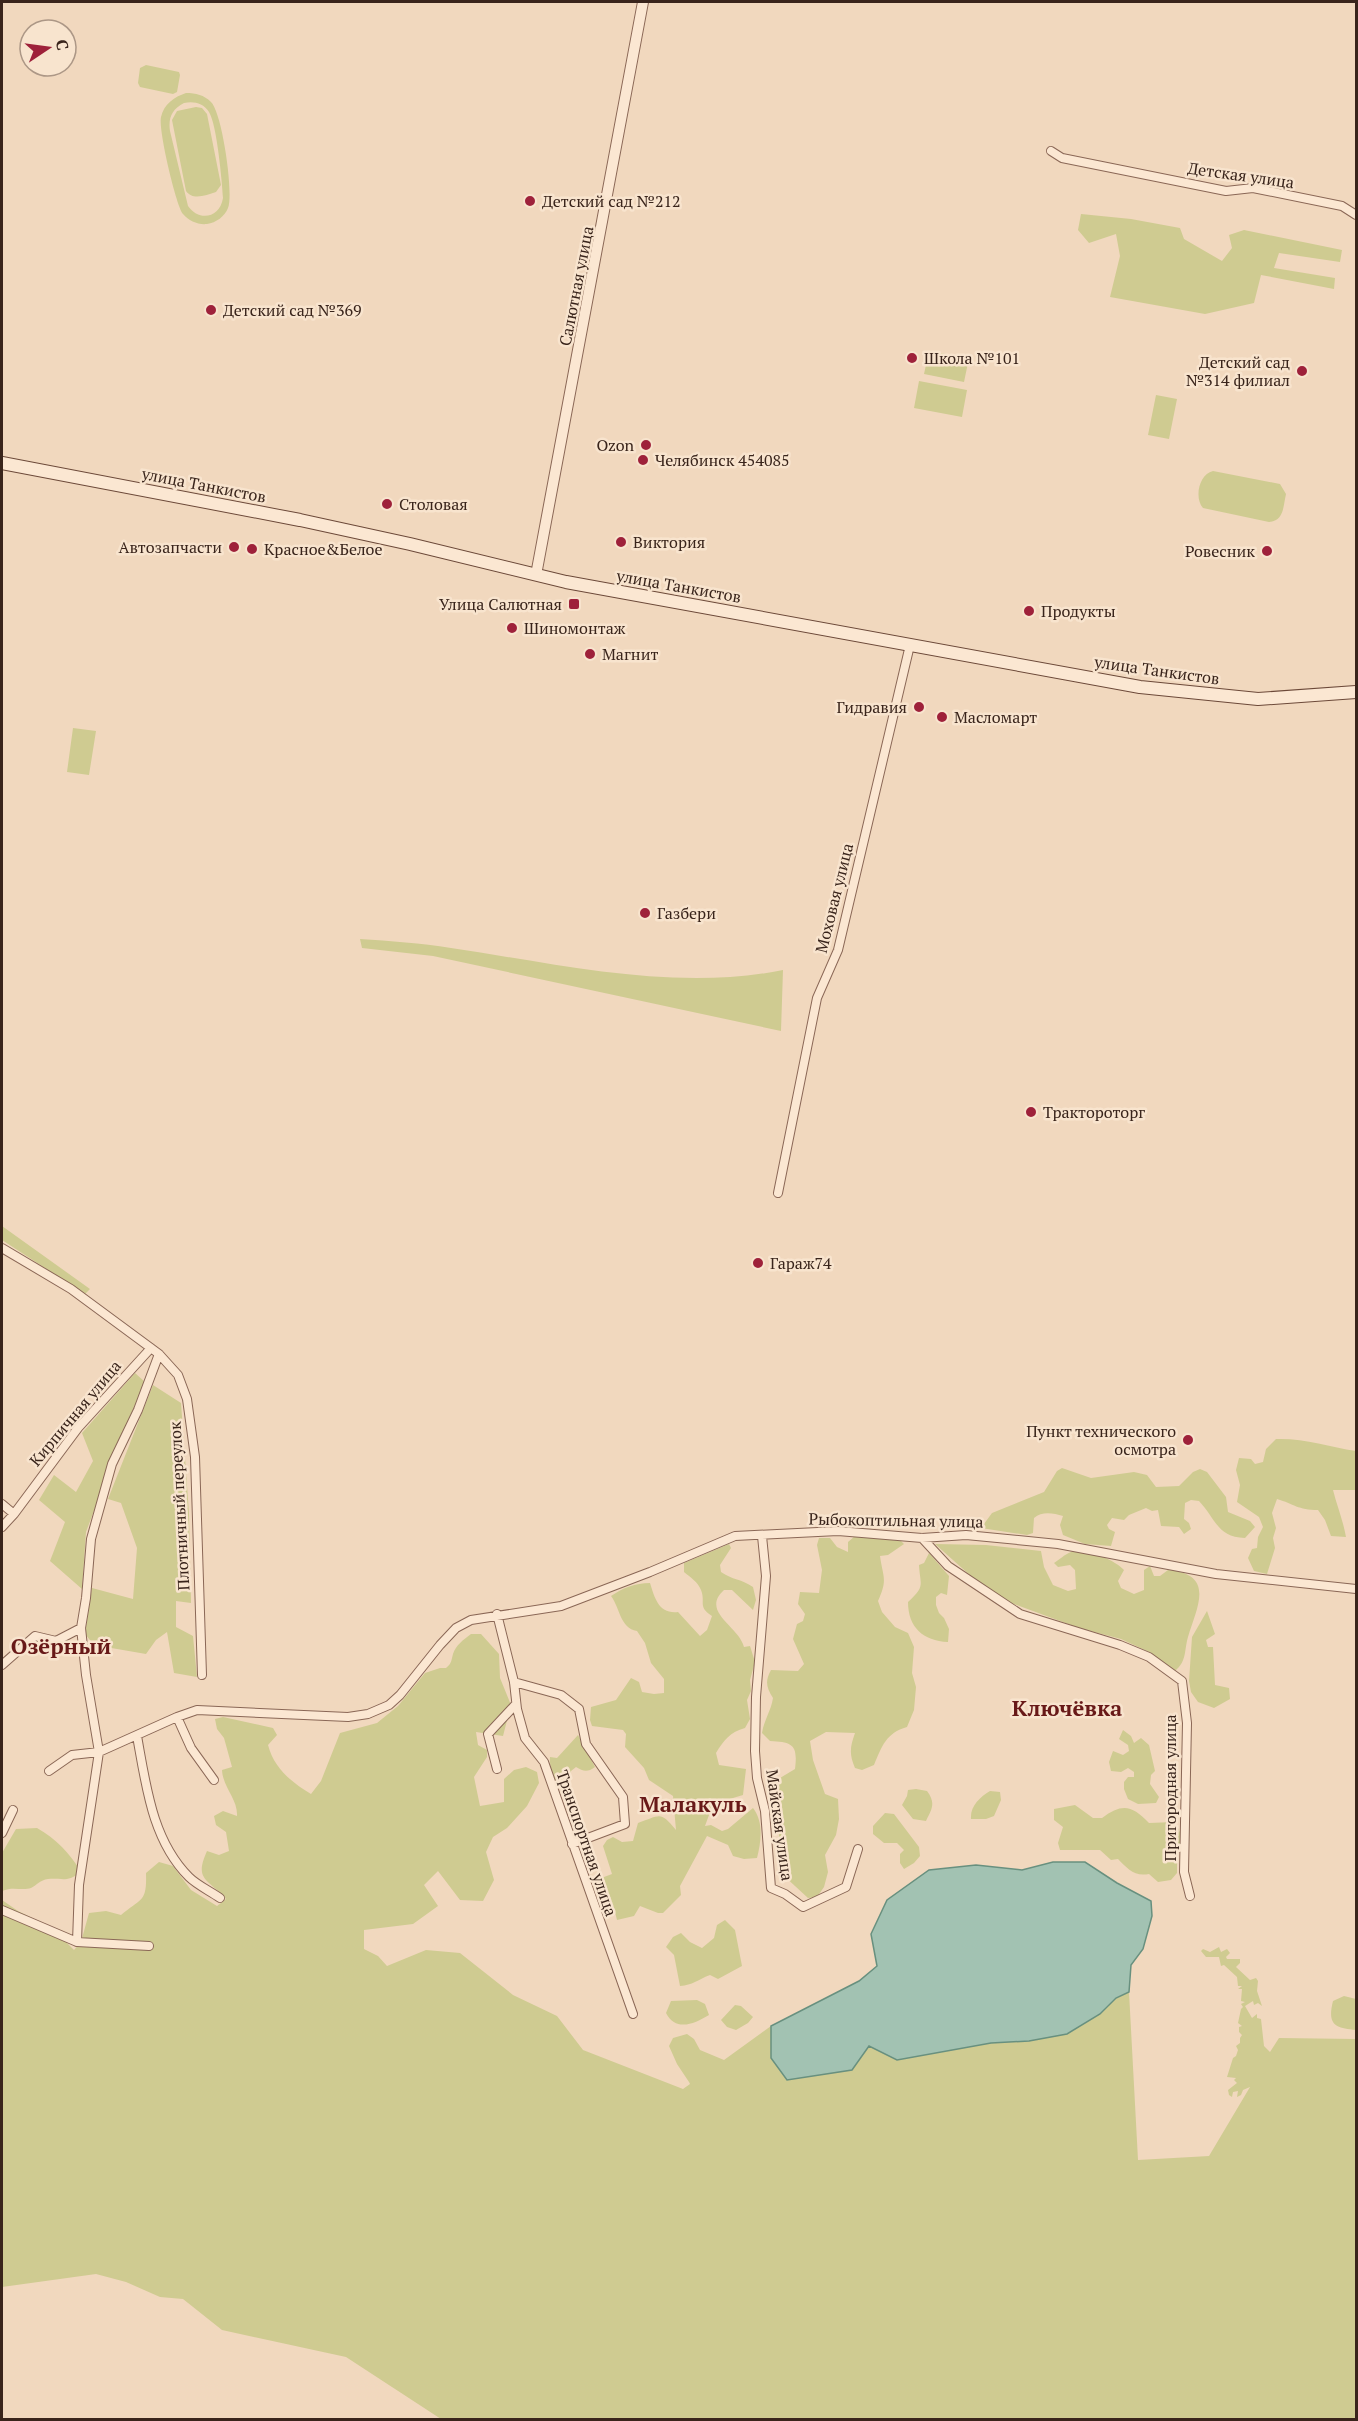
<svg xmlns="http://www.w3.org/2000/svg" width="1358" height="2421" font-family="'PT Serif',serif">
  <rect width="100%" height="100%" fill="#f1d8be"/>
  <path fill="#cfcb91" fill-rule="evenodd" d="M 146,65 L 179,72 L 180,75 L 177,92 L 173,94 L 140,87 L 138,83 L 140,68 Z
    M 186,93 C 196,93 204,95 211,102 C 222,112 234,194 228,208 C 225,216 216,223 207,224 C 198,225 189,221 183,214 C 176,205 158,129 161,117 C 164,104 174,97 186,93 ZM 184,103 C 194,101 203,103 209,112 C 217,125 222,181 223,198 C 220,218 199,222 188,206 L 170,131 C 168,118 172,109 184,103 Z
    M 196,107 L 202,108 L 207,114 L 221,185 L 216,192 C 206,195 193,201 186,191 L 172,120 L 177,111 Z
    M 1081,214 L 1131,219 L 1180,228 L 1184,239 L 1222,261 L 1232,248 L 1229,235 L 1244,230 L 1342,250 L 1340,262 L 1279,253 L 1274,268 L 1335,278 L 1334,289 L 1261,275 L 1254,303 L 1205,314 L 1110,297 L 1120,256 L 1116,234 L 1089,243 L 1078,230 Z
    M 929,351 L 969,358 L 964,382 L 924,374 Z
    M 919,381 L 967,390 L 962,417 L 914,408 Z
    M 1156,395 L 1177,399 L 1169,439 L 1148,435 Z
    M 1213,471 L 1280,484 L 1286,494 C 1283,507 1284,521 1269,522 L 1203,508 C 1194,498 1199,474 1213,471 Z
    M 73,728 L 96,731 L 89,775 L 67,772 Z
    M 360,939 C 390,941 421,943 451,948 C 560,964 674,992 783,970 L 781,1031 L 433,956 L 362,948 Z
    M 2,1226 L 90,1289 L 85,1294 L 2,1240 Z
    M 135,1373 L 145,1382 L 124,1430 L 86,1532 L 82,1589 L 50,1561 L 65,1522 L 39,1500 L 54,1475 L 76,1492 L 93,1461 L 82,1433 Z
    M 153,1385 L 181,1403 L 189,1513 L 191,1603 L 176,1601 L 176,1627 L 193,1636 L 197,1677 L 174,1673 L 167,1632 L 156,1640 L 146,1654 L 94,1645 L 85,1634 L 92,1588 L 133,1599 L 137,1548 L 121,1503 L 108,1499 Z
    M 1276,1439 C 1304,1438 1329,1447 1356,1451 L 1356,1490 L 1333,1490 C 1337,1506 1343,1520 1346,1537 L 1331,1536 L 1325,1520 L 1318,1510 C 1298,1510 1294,1504 1277,1499 L 1272,1513 L 1276,1528 L 1273,1538 L 1275,1548 L 1267,1574 L 1254,1571 L 1248,1558 L 1252,1549 L 1257,1548 L 1258,1537 L 1263,1527 L 1259,1517 L 1237,1502 L 1240,1485 L 1236,1470 L 1239,1458 L 1251,1459 L 1255,1464 L 1263,1462 L 1266,1449 Z
    M 1062,1468 L 1091,1478 L 1134,1472 L 1147,1475 L 1156,1487 L 1179,1486 L 1193,1472 L 1200,1469 L 1207,1472 L 1226,1497 L 1228,1512 L 1250,1521 L 1255,1527 L 1245,1538 C 1217,1537 1216,1519 1199,1501 L 1191,1500 L 1185,1503 L 1184,1519 L 1189,1523 L 1191,1529 L 1184,1534 L 1179,1527 L 1161,1526 L 1158,1510 L 1152,1511 L 1146,1508 L 1129,1515 L 1124,1520 L 1112,1518 L 1107,1525 L 1109,1529 L 1115,1532 L 1111,1546 L 1085,1544 L 1063,1535 L 1060,1525 L 1063,1516 C 1053,1513 1042,1511 1034,1518 L 1033,1533 L 1027,1535 L 981,1528 L 992,1513 L 1044,1492 L 1057,1471 Z
    M 855,1536 L 901,1541 L 904,1544 L 888,1555 L 880,1556 C 883,1578 888,1579 878,1601 L 882,1612 L 895,1627 L 908,1633 L 914,1647 L 912,1673 L 916,1687 L 914,1710 L 907,1727 C 886,1733 882,1746 874,1765 L 862,1770 L 855,1768 C 849,1754 850,1747 855,1733 L 826,1732 L 810,1741 L 813,1760 L 825,1794 L 838,1799 L 839,1819 L 836,1835 L 825,1855 L 828,1872 L 824,1887 L 817,1897 L 808,1898 L 782,1874 L 779,1849 L 779,1797 L 774,1789 L 775,1781 L 795,1769 C 798,1745 793,1742 770,1741 L 762,1733 C 764,1720 771,1711 773,1698 C 766,1687 765,1681 771,1670 L 798,1671 L 804,1664 L 793,1639 L 797,1624 L 803,1621 L 805,1614 L 798,1604 L 800,1592 L 819,1593 L 822,1570 L 817,1545 L 819,1538 L 830,1538 L 837,1547 L 848,1552 L 848,1542 Z
    M 729,1544 L 731,1548 L 720,1565 L 721,1572 C 732,1580 742,1579 753,1587 L 756,1600 L 753,1610 L 732,1590 L 724,1590 C 700,1612 739,1626 744,1647 L 750,1646 L 755,1662 L 750,1680 L 751,1691 L 747,1700 L 750,1719 L 745,1728 C 730,1732 724,1740 716,1753 L 719,1765 L 746,1769 L 743,1795 L 713,1804 L 705,1826 L 711,1825 L 722,1831 L 728,1829 L 753,1808 C 764,1822 761,1842 757,1858 L 744,1859 L 733,1856 L 728,1845 L 707,1836 L 680,1886 L 681,1895 L 663,1913 L 658,1913 L 640,1906 L 634,1916 L 617,1920 L 615,1912 L 603,1913 L 593,1887 L 596,1880 L 612,1874 L 603,1846 L 607,1840 L 613,1837 L 622,1842 L 633,1841 L 638,1823 C 661,1815 660,1811 676,1830 L 673,1796 L 649,1780 L 644,1768 L 625,1747 L 626,1734 L 623,1730 L 592,1726 L 590,1720 L 591,1707 L 616,1700 L 631,1678 L 639,1682 L 642,1692 L 654,1694 L 664,1693 L 664,1679 L 651,1663 L 645,1643 L 637,1631 C 620,1628 620,1608 611,1596 C 623,1588 635,1583 650,1583 C 655,1599 659,1614 678,1612 L 700,1636 L 707,1630 L 712,1616 C 697,1606 706,1603 701,1590 C 698,1582 690,1577 684,1572 L 684,1563 Z
    M 935,1544 L 986,1545 L 1041,1551 L 1044,1567 L 1053,1585 L 1068,1591 L 1076,1589 L 1075,1570 L 1070,1565 L 1058,1567 L 1054,1563 C 1059,1560 1065,1554 1071,1552 C 1086,1548 1114,1559 1124,1570 L 1118,1581 L 1121,1588 L 1134,1594 L 1144,1590 L 1144,1570 L 1150,1566 L 1154,1576 L 1160,1576 L 1168,1570 C 1216,1574 1197,1607 1188,1637 C 1184,1651 1187,1661 1175,1671 L 1149,1652 L 1121,1639 L 1079,1628 L 1011,1603 L 981,1585 Z
    M 929,1553 L 949,1576 L 947,1595 L 941,1593 L 936,1597 L 936,1605 L 939,1613 L 944,1618 L 949,1629 L 948,1642 C 923,1641 908,1627 908,1602 C 926,1586 920,1585 919,1565 L 924,1563 Z
    M 1207,1611 L 1215,1634 L 1206,1640 L 1208,1647 L 1213,1647 L 1215,1685 L 1229,1688 L 1230,1699 L 1214,1708 L 1198,1702 L 1191,1692 L 1189,1681 L 1192,1637 Z
    M 471,1634 L 481,1634 L 499,1654 L 500,1678 L 511,1705 L 503,1736 L 476,1732 L 478,1745 L 487,1750 L 487,1757 L 474,1777 L 480,1806 L 504,1802 L 504,1779 L 514,1770 L 526,1767 L 537,1772 L 539,1783 L 527,1806 L 507,1828 L 493,1837 L 486,1852 L 494,1880 L 483,1901 L 460,1900 L 438,1871 L 424,1885 L 438,1906 L 413,1924 L 364,1930 L 364,1949 L 378,1956 L 387,1966 L 426,1950 L 460,1953 L 513,1995 L 557,2016 L 583,2050 L 683,2089 L 690,2084 L 689,2082 L 677,2064 L 669,2046 L 673,2038 L 687,2034 L 694,2039 L 700,2050 L 724,2060 L 771,2026 L 771,2058 L 787,2080 L 819,2074 L 869,2046 L 897,2060 L 991,2043 L 1029,2041 L 1100,2014 L 1116,1998 L 1129,1992 L 1138,2160 L 1209,2156 L 1250,2087 L 1243,2090 L 1241,2095 L 1237,2097 L 1238,2091 L 1233,2092 L 1232,2097 L 1229,2095 L 1228,2090 L 1237,2083 L 1234,2080 L 1236,2078 L 1227,2077 L 1233,2058 L 1236,2056 L 1238,2050 L 1236,2046 L 1240,2043 L 1240,2038 L 1242,2035 L 1239,2032 L 1239,2027 L 1242,2026 L 1238,2023 L 1241,2009 L 1243,2007 L 1241,2004 L 1245,2002 L 1241,2001 L 1242,1989 L 1238,1989 L 1242,1986 L 1238,1986 L 1237,1977 L 1224,1965 L 1221,1966 L 1219,1957 L 1206,1957 L 1201,1951 L 1203,1949 L 1210,1952 L 1219,1947 L 1221,1952 L 1227,1949 L 1230,1953 L 1226,1957 L 1227,1959 L 1240,1959 L 1240,1963 L 1236,1967 L 1250,1980 L 1256,1978 L 1258,1981 L 1257,1991 L 1262,2006 L 1258,2003 L 1254,2005 L 1253,2001 L 1245,2006 L 1252,2018 L 1257,2014 L 1257,2018 L 1261,2019 L 1264,2046 L 1270,2052 L 1279,2038 L 1356,2039 L 1356,2419 L 441,2419 L 346,2357 L 222,2330 L 183,2299 L 160,2297 L 126,2282 L 96,2274 L 2,2287 L 2,1900 L 18,1911 L 52,1928 L 74,1950 L 81,1942 L 89,1913 L 106,1911 L 121,1915 C 141,1898 147,1903 146,1873 L 159,1862 L 173,1866 L 191,1890 L 217,1906 L 226,1899 C 207,1878 194,1880 207,1851 L 219,1855 L 229,1851 L 226,1832 L 216,1825 L 214,1816 L 223,1811 L 237,1816 C 238,1799 223,1788 222,1770 L 232,1767 L 224,1738 L 217,1729 L 215,1719 L 223,1717 L 273,1728 L 277,1735 L 268,1745 C 274,1768 291,1782 311,1794 L 321,1781 L 340,1733 L 377,1723 L 398,1706 L 425,1673 L 440,1668 L 446,1668 C 452,1663 451,1661 453,1654 C 456,1645 463,1640 471,1634 Z
    M 1123,1730 L 1131,1736 L 1134,1743 L 1141,1738 L 1149,1745 L 1155,1771 L 1151,1775 L 1150,1784 L 1159,1797 L 1156,1803 L 1138,1804 L 1128,1799 L 1124,1789 L 1124,1782 L 1128,1777 L 1134,1777 L 1134,1772 L 1128,1768 L 1121,1772 L 1111,1771 L 1109,1762 L 1113,1751 L 1123,1755 L 1129,1751 L 1128,1745 L 1119,1739 Z
    M 578,1735 L 595,1767 C 587,1773 583,1771 576,1767 L 571,1771 L 569,1784 L 564,1787 L 557,1784 C 553,1775 549,1767 550,1757 L 557,1758 Z
    M 916,1789 L 927,1791 C 936,1803 932,1809 926,1821 L 913,1819 L 902,1805 L 907,1796 L 908,1790 Z
    M 990,1791 L 1000,1792 L 1001,1800 L 994,1816 L 986,1819 L 971,1819 C 970,1806 980,1797 990,1791 Z
    M 1075,1805 L 1093,1818 L 1102,1818 C 1122,1803 1132,1805 1149,1823 L 1174,1822 C 1181,1830 1184,1842 1178,1851 L 1168,1852 L 1166,1855 L 1170,1860 L 1177,1859 L 1177,1873 L 1171,1880 L 1158,1882 L 1149,1874 C 1134,1877 1127,1868 1118,1859 L 1111,1860 L 1100,1850 L 1060,1850 L 1058,1843 L 1063,1827 L 1054,1820 L 1054,1809 Z
    M 885,1813 L 894,1814 L 919,1847 L 920,1856 L 914,1863 L 904,1869 L 900,1863 L 900,1854 L 904,1850 L 897,1843 L 884,1843 L 873,1834 L 873,1826 Z
    M 37,1828 C 56,1839 70,1853 81,1872 C 66,1883 64,1878 48,1879 C 40,1880 37,1885 31,1888 C 22,1891 13,1886 2,1891 L 2,1853 L 16,1829 Z
    M 725,1920 L 735,1930 L 742,1966 L 718,1979 L 710,1975 C 697,1980 693,1985 680,1986 L 674,1955 L 666,1947 L 673,1937 L 681,1933 L 690,1942 L 702,1948 L 714,1938 L 717,1925 Z
    M 1344,1996 L 1356,1999 L 1356,2030 C 1335,2028 1327,2025 1333,2001 Z
    M 697,2000 L 705,2004 L 709,2015 C 694,2024 676,2032 666,2013 L 671,2001 Z
    M 735,2005 L 741,2006 L 753,2017 L 748,2023 L 736,2030 L 727,2027 L 721,2020 Z"/>
  <path fill="#a2c2b2" stroke="#68907f" stroke-width="1.5" d="M 1053,1862 L 1085,1862 L 1117,1883 L 1151,1901 L 1152,1916 L 1143,1949 L 1131,1965 L 1129,1992 L 1116,1998 L 1100,2014 L 1067,2034 L 1029,2041 L 991,2043 L 897,2060 L 869,2046 L 852,2070 L 787,2080 L 771,2058 L 771,2026 L 859,1981 L 877,1966 L 871,1934 L 887,1900 L 929,1870 L 976,1865 L 1022,1870 Z"/>
  <g fill="none" stroke-linecap="round" stroke-linejoin="round">
    <g stroke="#8a6756" stroke-width="10">
      <path id="minor" d="M 1051,151 L 1062,158 L 1226,191 L 1253,188 L 1342,206 L 1356,215
        M 778,1193 L 817,998 L 838,950 L 910,645
        M 2,1248 L 71,1289 L 159,1354 L 178,1375 L 187,1399 L 195,1457 L 202,1675
        M 2,1504 L 14,1514
        M 2,1527 L 14,1514 L 78,1428 L 151,1348
        M 762,1536 L 766,1576 L 756,1697 L 755,1751 L 757,1778 L 765,1811 L 771,1888 L 785,1894 L 803,1907 L 846,1887 L 858,1849
        M 922,1538 L 948,1566 L 1020,1614 L 1120,1645 L 1149,1657 L 1182,1681 L 1187,1723 L 1184,1872 L 1190,1896
        M 497,1614 L 514,1682 L 517,1709 L 525,1738 L 544,1762 L 633,2014
        M 2,1665 L 35,1636 L 56,1641 L 81,1628
        M 514,1682 L 561,1695 L 579,1709 L 586,1744 L 623,1797 L 625,1824 L 572,1844
        M 177,1717 L 191,1748 L 214,1780
        M 137,1736 C 146,1785 152,1840 189,1877 C 197,1885 210,1891 220,1898
        M 497,1769 L 488,1734 L 516,1704
        M 49,1771 L 72,1755 L 99,1752 L 177,1717 L 197,1710 L 348,1717 L 368,1714 L 389,1705 L 400,1695 L 440,1645 L 456,1628 L 471,1620 L 561,1606 L 650,1572 L 735,1536 L 838,1531 L 922,1538 L 966,1535 L 1058,1544 L 1216,1574 L 1356,1589
        M 2,1833 L 13,1810
        M 2,1910 L 77,1942 L 149,1946
        M 77,1942 L 79,1885 L 99,1752 L 86,1675 L 81,1628 L 86,1598 L 91,1539 L 112,1464 L 138,1410 L 159,1354"/>
    </g>
    <g stroke="#8a6756" stroke-width="12">
      <path id="tertiary" d="M 536,575 L 643,2"/>
    </g>
    <g stroke="#6c4939" stroke-width="14">
      <path id="secondary" d="M 2,463 L 300,520 L 410,544 L 566,582 L 1140,687 L 1258,699 L 1356,692"/>
    </g>
    <use href="#minor" stroke="#fbe7d2" stroke-width="8"/>
    <use href="#tertiary" stroke="#fbe7d2" stroke-width="10"/>
    <use href="#secondary" stroke="#fbe7d2" stroke-width="12"/>
  </g>
  <g fill="#9e213a" stroke="#f8e4ce" stroke-width="2">
    <circle cx="530" cy="201" r="6"/>
    <circle cx="211" cy="310" r="6"/>
    <circle cx="912" cy="358" r="6"/>
    <circle cx="1302" cy="371" r="6"/>
    <circle cx="646" cy="445" r="6"/>
    <circle cx="643" cy="460" r="6"/>
    <circle cx="387" cy="504" r="6"/>
    <circle cx="621" cy="542" r="6"/>
    <circle cx="234" cy="547" r="6"/>
    <circle cx="252" cy="549" r="6"/>
    <circle cx="1267" cy="551" r="6"/>
    <rect x="568" y="598" width="12" height="12" rx="3"/>
    <circle cx="1029" cy="611" r="6"/>
    <circle cx="512" cy="628" r="6"/>
    <circle cx="590" cy="654" r="6"/>
    <circle cx="919" cy="707" r="6"/>
    <circle cx="942" cy="717" r="6"/>
    <circle cx="645" cy="913" r="6"/>
    <circle cx="1031" cy="1112" r="6"/>
    <circle cx="758" cy="1263" r="6"/>
    <circle cx="1188" cy="1440" r="6"/>
  </g>
  <g text-anchor="middle" stroke-width="5" stroke-linejoin="round" paint-order="stroke">
    <g font-size="16" fill="#39241b" stroke="#f8e4ce">
      <text transform="translate(1241 175) rotate(8)" y="6">Детская улица</text>
      <text transform="translate(576 286) rotate(-79)" y="6">Салютная улица</text>
      <text transform="translate(204 485) rotate(11)" y="6">улица Танкистов</text>
      <text transform="translate(679 586) rotate(10)" y="6">улица Танкистов</text>
      <text transform="translate(1157 670) rotate(8)" y="6">улица Танкистов</text>
      <text transform="translate(834 898) rotate(-76)" y="6">Моховая улица</text>
      <text transform="translate(75 1413) rotate(-50)" y="6">Кирпичная улица</text>
      <text transform="translate(179 1506) rotate(-93)" y="6">Плотничный переулок</text>
      <text transform="translate(896 1520) rotate(1)" y="6">Рыбокоптильная улица</text>
      <text transform="translate(1170 1788) rotate(-90)" y="6">Пригородная улица</text>
      <text transform="translate(780 1825) rotate(82)" y="6">Майская улица</text>
      <text transform="translate(587 1843) rotate(71)" y="6">Транспортная улица</text>
    </g>
    <g font-size="16" fill="#39241b" stroke="#f8e4ce" text-anchor="start">
      <text x="542" y="207">Детский сад №212</text>
      <text x="223" y="316">Детский сад №369</text>
      <text x="924" y="364">Школа №101</text>
      <text x="1290" y="368" text-anchor="end">Детский сад<tspan x="1290" dy="18">№314 филиал</tspan></text>
      <text x="634" y="451" text-anchor="end">Ozon</text>
      <text x="655" y="466">Челябинск 454085</text>
      <text x="399" y="510">Столовая</text>
      <text x="633" y="548">Виктория</text>
      <text x="222" y="553" text-anchor="end">Автозапчасти</text>
      <text x="264" y="555">Красное&amp;Белое</text>
      <text x="1255" y="557" text-anchor="end">Ровесник</text>
      <text x="562" y="610" text-anchor="end">Улица Салютная</text>
      <text x="1041" y="617">Продукты</text>
      <text x="524" y="634">Шиномонтаж</text>
      <text x="602" y="660">Магнит</text>
      <text x="907" y="713" text-anchor="end">Гидравия</text>
      <text x="954" y="723">Масломарт</text>
      <text x="657" y="919">Газбери</text>
      <text x="1043" y="1118">Трактороторг</text>
      <text x="770" y="1269">Гараж74</text>
      <text x="1176" y="1437" text-anchor="end">Пункт технического<tspan x="1176" dy="18">осмотра</tspan></text>
    </g>
    <g font-size="22" font-weight="bold" fill="#681918" stroke="#f8e4ce">
      <text x="61" y="1654">Озёрный</text>
      <text x="1067" y="1716">Ключёвка</text>
      <text x="693" y="1812">Малакуль</text>
    </g>
  </g>
  <rect width="1358" height="2421" fill="none" stroke="#39241b" stroke-width="6"/>
  <g transform="translate(48 48) rotate(77)"><circle r="28" fill="#f8e4ce" stroke="#ac9786" stroke-width="1.5"/>
  <path d="M0-4.5L10 22L0 15L-10 22Z" fill="#9e213a"/>
  <text y="-9" font-size="16" font-weight="bold" text-anchor="middle" fill="#39241b">С</text>
  </g>
</svg>
